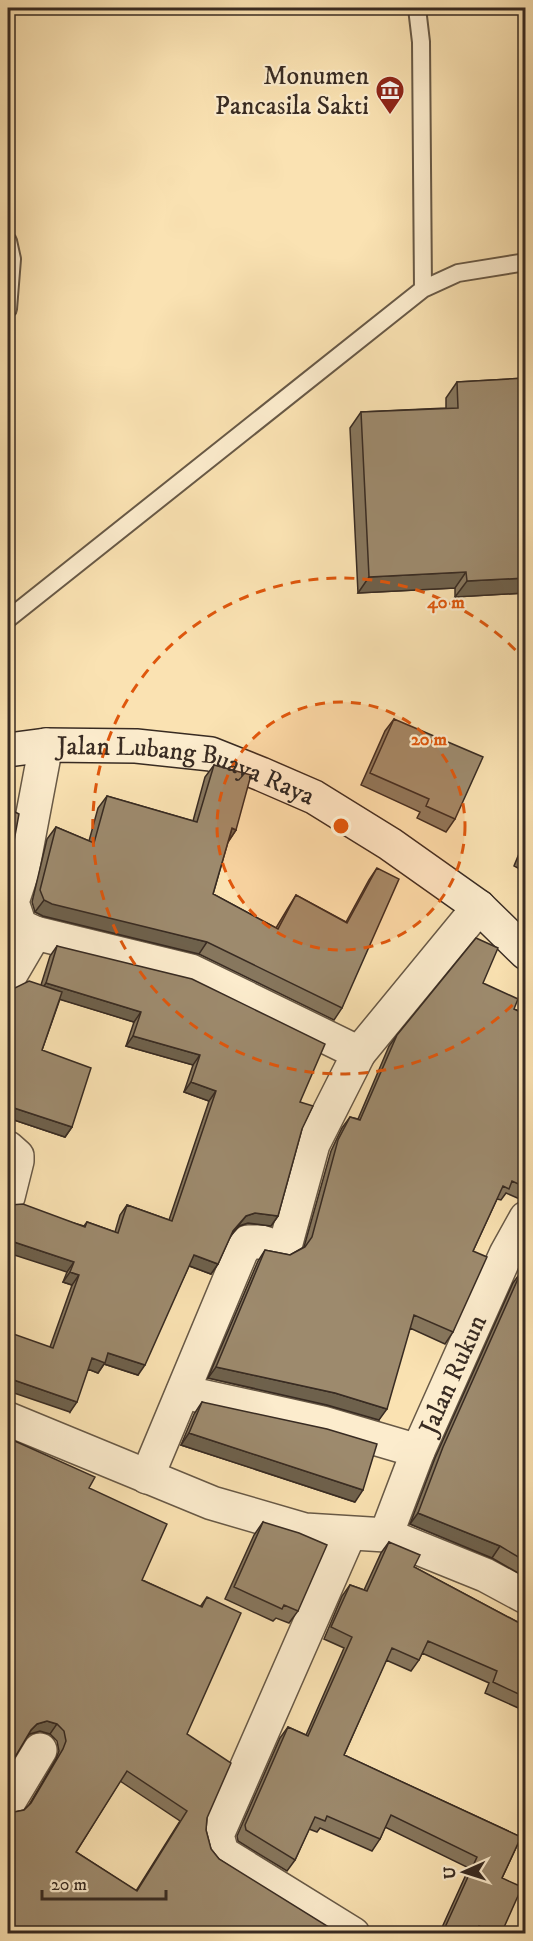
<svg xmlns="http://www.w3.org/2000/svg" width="533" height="1941" font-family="'IM FELL DW Pica',serif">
  <rect width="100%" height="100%" fill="#fae2b2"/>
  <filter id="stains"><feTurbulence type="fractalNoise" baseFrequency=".00333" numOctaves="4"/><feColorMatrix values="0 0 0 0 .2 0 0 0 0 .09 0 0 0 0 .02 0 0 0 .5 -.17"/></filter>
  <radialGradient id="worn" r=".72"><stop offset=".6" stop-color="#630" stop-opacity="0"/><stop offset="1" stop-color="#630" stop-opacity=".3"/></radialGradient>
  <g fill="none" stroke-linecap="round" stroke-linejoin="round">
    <g stroke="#685946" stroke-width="20">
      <path id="lane" d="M 417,8 L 421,42 L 423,289
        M 8,241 L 12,259 L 8,309
        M 8,619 L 423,289 L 458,273 L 526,262"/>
    </g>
    <g stroke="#685946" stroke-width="36">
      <g id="street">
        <path d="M 35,933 L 191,971 L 359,1053"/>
        <path d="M 8,979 L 35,933 L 20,926 L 12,902 L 22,872 L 46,745"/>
        <path d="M 8,1148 L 17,1156 L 17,1161 L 8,1197"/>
        <path d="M 183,1392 L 323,1423 L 418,1451"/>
        <path d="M 8,1419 L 212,1503 L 305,1530 L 386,1535 L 485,1575 L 526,1597"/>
        <path d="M 147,1477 L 241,1252 L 248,1242 L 261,1242 L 279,1248 L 286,1243 L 313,1144 L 359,1053 L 479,907"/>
        <path d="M 349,1534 L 217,1835 L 222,1853 L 353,1934"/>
        <path id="s1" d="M 386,1535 L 418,1451 L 506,1254 L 526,1218"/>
        <path d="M 8,1803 L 40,1750"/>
      </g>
    </g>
    <g stroke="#382b22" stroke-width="36">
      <g id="secondary">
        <path id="s2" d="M 8,750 L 46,745 L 136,746 L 211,754 L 261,774 L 314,797 L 390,844 L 479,907 L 526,953"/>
      </g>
    </g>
    <use href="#lane" stroke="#fceccd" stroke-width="16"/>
    <use href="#street" stroke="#fceccd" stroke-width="33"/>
    <use href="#secondary" stroke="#fceccd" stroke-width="33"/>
  </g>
  <path fill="#87775e" stroke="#382b22" stroke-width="1.5" fill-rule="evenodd" d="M 525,378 L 525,593 L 455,597 L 455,588 L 358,593 L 350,428 L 361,412 L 446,408 L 446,398 L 457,382 Z
    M 394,719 L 455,819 L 446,832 L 417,818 L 420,812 L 361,785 L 385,731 Z
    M 214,765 L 236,830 L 228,842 L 213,894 L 276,928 L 288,908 L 296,895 L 346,922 L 369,880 L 377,868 L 342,1008 L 334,1020 L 199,954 L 43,916 L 35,912 L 32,902 L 47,839 L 56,827 L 89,841 L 98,808 L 107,796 L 193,821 L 205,777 Z
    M 525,839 L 525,872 L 514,866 Z
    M 57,946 L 300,1102 L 302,1129 L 278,1216 L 271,1226 L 248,1223 L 239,1226 L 231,1235 L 218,1264 L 211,1274 L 189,1266 L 138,1375 L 104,1364 L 98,1373 L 88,1369 L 70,1412 L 50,1347 L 72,1285 L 63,1282 L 67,1272 L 10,1205 L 84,1226 L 87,1222 L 115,1232 L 120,1215 L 127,1205 L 169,1220 L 209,1101 L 184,1092 L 193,1065 L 126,1046 L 134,1022 L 60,999 L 42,1050 L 72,1127 L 65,1137 L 8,1118 L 8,986 L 15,988 L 41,985 L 50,956 Z
    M 483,983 L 514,1009 L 525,1014 L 525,1201 L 522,1200 L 506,1193 L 501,1200 L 497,1199 L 473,1251 L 453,1332 L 445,1344 L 410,1328 L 379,1420 L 327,1405 L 208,1378 L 258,1261 L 265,1250 L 290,1255 L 304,1247 L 331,1151 L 342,1128 L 350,1117 L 358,1119 L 389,1046 L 397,1035 Z
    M 521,1272 L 525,1274 L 525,1577 L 492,1558 L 410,1524 L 435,1458 L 513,1283 Z
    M 202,1402 L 355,1502 L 181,1445 L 194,1414 Z
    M 89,1488 L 142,1580 L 200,1607 L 207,1597 L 187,1734 L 207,1818 L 206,1830 L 211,1849 L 219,1859 L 330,1934 L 8,1934 L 14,1812 L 24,1810 L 29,1805 L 56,1759 L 59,1751 L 57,1741 L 50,1734 L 40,1731 L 30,1734 ZM 120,1781 L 180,1821 L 136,1891 L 76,1852 Z
    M 263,1522 L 298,1611 L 289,1623 L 276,1618 L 273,1621 L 225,1599 L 254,1535 Z
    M 389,1542 L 414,1567 L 525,1626 L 525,1711 L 485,1693 L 489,1683 L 422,1653 L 419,1660 L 411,1671 L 386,1660 L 344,1755 L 521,1837 L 502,1878 L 501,1934 L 439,1934 L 469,1868 L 385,1827 L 380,1839 L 372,1851 L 320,1828 L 317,1832 L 309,1829 L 295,1860 L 287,1871 L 238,1841 L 237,1836 L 280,1738 L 288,1727 L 306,1735 L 344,1648 L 324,1639 L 342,1596 L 350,1585 L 364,1590 L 381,1553 Z"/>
  <path fill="#6e614c" stroke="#382b22" stroke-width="1.5" d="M 466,572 L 455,588 L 358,593 L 369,577 Z
    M 525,578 L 525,593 L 455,597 L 467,581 Z
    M 232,828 L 236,830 L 228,842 Z
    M 44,900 L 207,942 L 199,954 L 43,916 L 35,912 Z
    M 46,983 L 141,1012 L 134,1022 L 39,993 Z
    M 133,1036 L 200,1055 L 193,1065 L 126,1046 Z
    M 191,1082 L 216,1091 L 209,1101 L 184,1092 Z
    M 8,1106 L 72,1127 L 65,1137 L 8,1118 Z
    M 255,1213 L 278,1216 L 271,1226 L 248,1223 L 239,1226 L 226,1241 L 246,1216 Z
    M 8,1240 L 74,1262 L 67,1272 L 8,1253 Z
    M 194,1255 L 218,1264 L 211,1274 L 187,1265 Z
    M 70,1272 L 79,1275 L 72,1285 L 63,1282 Z
    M 108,1353 L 145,1365 L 138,1375 L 104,1364 L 98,1373 L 85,1368 L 92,1358 Z
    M 216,1367 L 335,1393 L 387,1409 L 379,1420 L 327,1405 L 208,1378 Z
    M 8,1378 L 77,1402 L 70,1412 L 8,1391 Z
    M 189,1433 L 363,1490 L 355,1502 L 181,1445 Z
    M 418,1513 L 500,1546 L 492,1558 L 410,1524 Z
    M 47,1721 L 57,1724 L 50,1734 L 40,1731 L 30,1734 L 24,1740 L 31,1730 L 37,1724 Z"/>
  <path fill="#9d8a6d" stroke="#382b22" stroke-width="1.5" fill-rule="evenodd" d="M 525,378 L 525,578 L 467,581 L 466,572 L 369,577 L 361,412 L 458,408 L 457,382 Z
    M 394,719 L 483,757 L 455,819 L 426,806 L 429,799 L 370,773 Z
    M 214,765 L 251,775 L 236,830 L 232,828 L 213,894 L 278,929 L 296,895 L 347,923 L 377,868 L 399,879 L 342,1008 L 207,942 L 52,904 L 44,900 L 40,890 L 56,827 L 94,843 L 107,796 L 197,822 Z
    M 8,804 L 10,805 L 9,809 L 19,814 L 11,857 L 8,868 Z
    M 525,845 L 525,858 L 521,856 Z
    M 476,938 L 498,948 L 483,983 L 518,999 L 514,1009 L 525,1014 L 525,1187 L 512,1181 L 509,1189 L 503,1186 L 473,1251 L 487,1257 L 453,1332 L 414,1315 L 387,1409 L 335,1393 L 216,1367 L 265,1250 L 290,1255 L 305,1247 L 312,1237 L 338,1140 L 350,1117 L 360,1120 L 397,1035 Z
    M 57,946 L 192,979 L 325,1044 L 300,1102 L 313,1106 L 302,1129 L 278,1216 L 255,1213 L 246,1216 L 233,1231 L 218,1264 L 194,1255 L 145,1365 L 108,1353 L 105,1363 L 92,1358 L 77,1402 L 8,1378 L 8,1332 L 53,1348 L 79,1275 L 70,1272 L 74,1262 L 8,1240 L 8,1203 L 10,1205 L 23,1204 L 85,1227 L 87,1222 L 118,1233 L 127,1205 L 172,1221 L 216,1091 L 191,1082 L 200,1055 L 133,1036 L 141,1012 L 46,983 Z
    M 29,981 L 62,992 L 42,1050 L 91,1068 L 72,1127 L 8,1106 L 8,986 L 15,988 Z
    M 521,1272 L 525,1274 L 525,1561 L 500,1546 L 418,1513 L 443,1447 Z
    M 202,1402 L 327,1429 L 377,1444 L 363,1490 L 189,1433 Z
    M 8,1438 L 95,1477 L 89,1488 L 167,1524 L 142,1580 L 202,1607 L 207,1597 L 241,1613 L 187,1734 L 231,1763 L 207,1818 L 206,1830 L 211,1849 L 219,1859 L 332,1929 L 330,1934 L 8,1934 L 8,1810 L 14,1812 L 24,1810 L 31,1803 L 63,1749 L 66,1741 L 64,1731 L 57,1724 L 47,1721 L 37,1724 L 31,1730 L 8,1769 ZM 127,1771 L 187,1811 L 137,1891 L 76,1852 Z
    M 263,1522 L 299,1533 L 327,1545 L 298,1611 L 284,1605 L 282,1609 L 234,1587 Z
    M 389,1542 L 420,1555 L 414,1567 L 525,1626 L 525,1697 L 493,1682 L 497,1671 L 428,1641 L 419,1660 L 392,1648 L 344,1755 L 521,1837 L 502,1878 L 522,1887 L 501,1934 L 495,1934 L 479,1926 L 476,1934 L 442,1934 L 477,1857 L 391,1815 L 380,1839 L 327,1816 L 325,1821 L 315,1817 L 295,1860 L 246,1830 L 245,1825 L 288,1727 L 308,1736 L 352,1637 L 331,1627 L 350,1585 L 367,1591 Z"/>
  <circle cx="341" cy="826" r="124" fill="#df570d" fill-opacity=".12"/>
  <g fill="none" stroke="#df570d" stroke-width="3" stroke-dasharray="10 8">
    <circle cx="341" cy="826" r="124"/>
    <path d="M525 992A248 248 0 1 1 525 660"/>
  </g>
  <defs>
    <g id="museum-pin" transform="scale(1.5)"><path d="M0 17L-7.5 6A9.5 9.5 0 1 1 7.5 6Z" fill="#8f2418" stroke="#fceccd"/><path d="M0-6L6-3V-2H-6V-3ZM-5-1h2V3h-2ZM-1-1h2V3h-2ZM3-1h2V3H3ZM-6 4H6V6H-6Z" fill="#fff"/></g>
  </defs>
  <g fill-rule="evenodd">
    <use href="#museum-pin" x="390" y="90"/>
  </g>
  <g text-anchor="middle" stroke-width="4.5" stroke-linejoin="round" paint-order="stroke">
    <g font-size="26" fill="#382b22" stroke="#fceccd" text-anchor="end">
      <text x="369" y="84">Monumen<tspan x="369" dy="30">Pancasila Sakti</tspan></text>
    </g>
    <g font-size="26" fill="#382b22" stroke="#fceccd">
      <text dy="9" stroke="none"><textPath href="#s2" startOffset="182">Jalan Lubang Buaya Raya</textPath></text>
      <text dy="9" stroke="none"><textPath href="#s1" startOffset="174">Jalan Rukun</textPath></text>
    </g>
  </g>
  <circle cx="341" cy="826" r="9" fill="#df570d" stroke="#fceccd" stroke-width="3"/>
  <g font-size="18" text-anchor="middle" font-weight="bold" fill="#df570d" stroke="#fceccd" stroke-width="4.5" stroke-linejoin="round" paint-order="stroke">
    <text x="446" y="608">40 m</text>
    <text x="429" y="745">20 m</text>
  </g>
  <rect width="533" height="1941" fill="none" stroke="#fae2b2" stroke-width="30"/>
  <rect x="9" y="9" width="515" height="1923" fill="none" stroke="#382b22" stroke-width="3"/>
  <rect x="15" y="15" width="503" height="1911" fill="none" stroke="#382b22" stroke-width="1.5"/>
  <g transform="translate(464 1872) rotate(267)" stroke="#fceccd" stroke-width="4.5" paint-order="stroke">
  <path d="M0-4.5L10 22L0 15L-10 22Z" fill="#382b22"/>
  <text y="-9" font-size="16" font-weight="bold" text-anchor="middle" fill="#382b22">U</text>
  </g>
  <path d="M42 1890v9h124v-9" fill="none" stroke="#382b22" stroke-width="3"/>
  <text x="51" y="1890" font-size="18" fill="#382b22" stroke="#fceccd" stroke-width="4.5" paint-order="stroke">20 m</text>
  <rect width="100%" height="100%" filter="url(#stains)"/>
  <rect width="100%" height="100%" fill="url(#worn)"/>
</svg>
